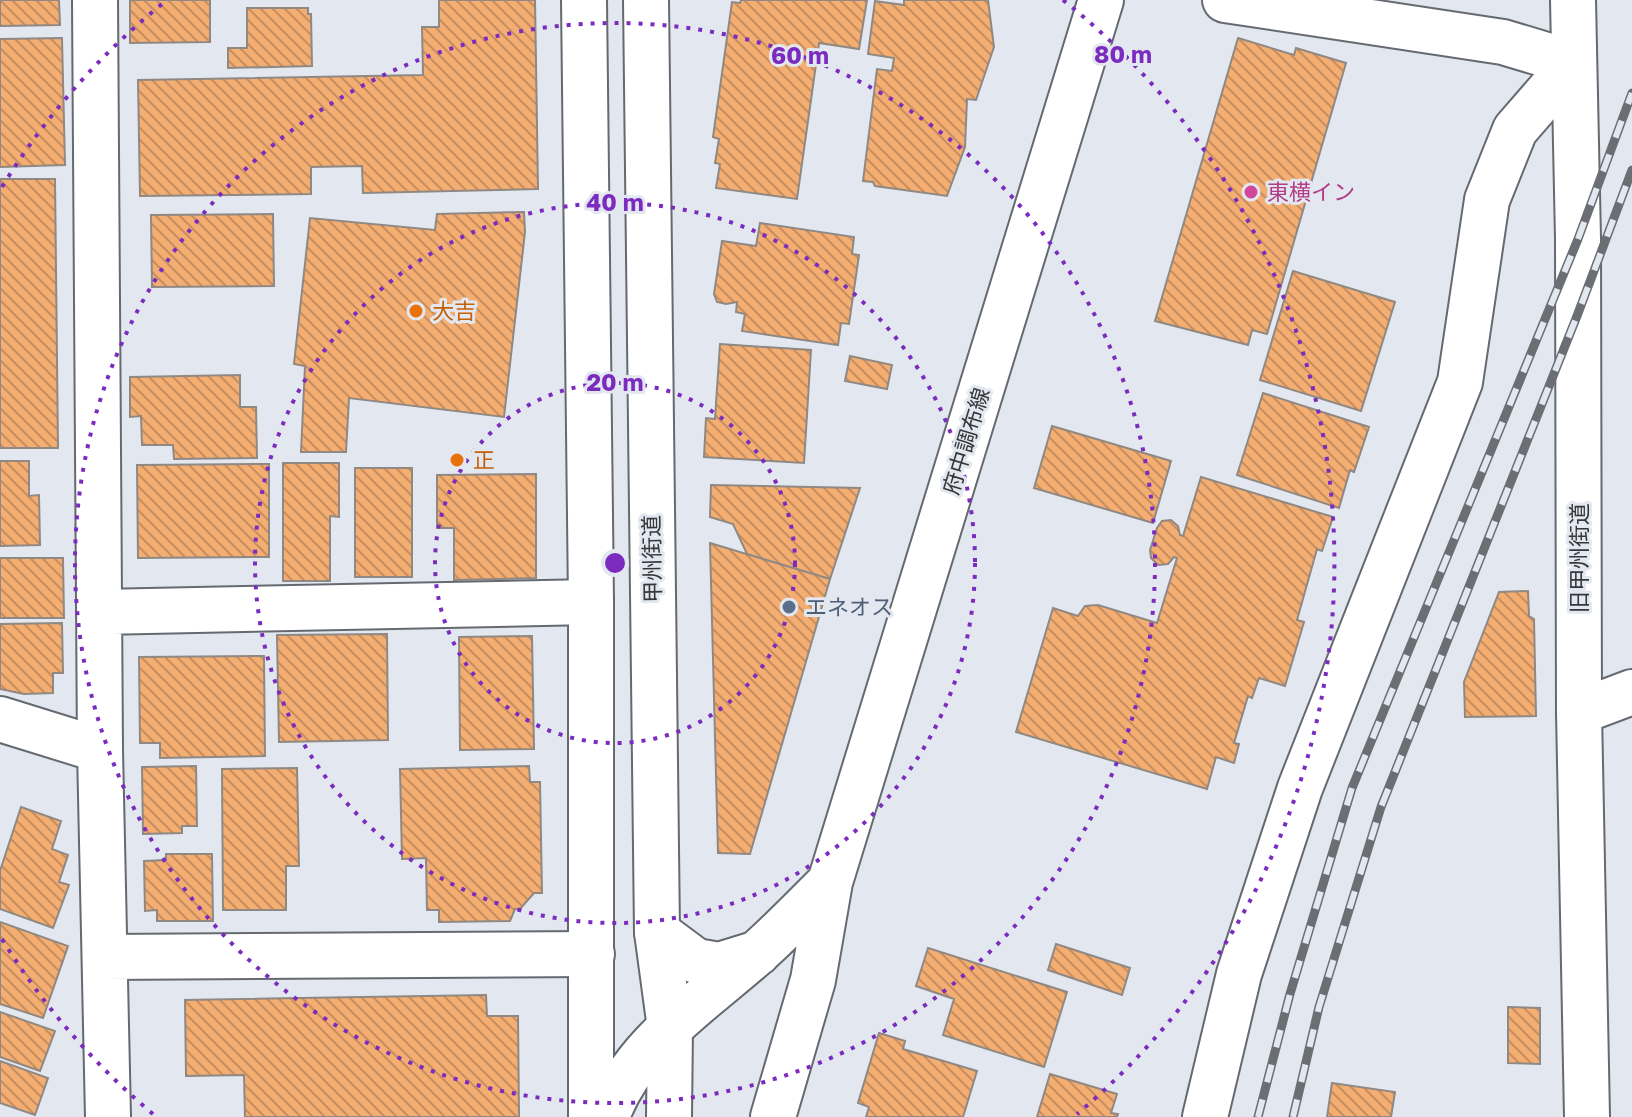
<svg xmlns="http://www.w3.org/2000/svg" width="1632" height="1117" font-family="'Golos Text','Noto Sans JP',sans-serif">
  <defs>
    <pattern id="building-back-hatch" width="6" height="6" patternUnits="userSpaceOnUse" patternTransform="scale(2)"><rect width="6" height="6" fill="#f5ae72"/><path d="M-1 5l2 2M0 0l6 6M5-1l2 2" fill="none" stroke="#c78e5f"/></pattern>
  </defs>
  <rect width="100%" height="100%" fill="#e3e8f0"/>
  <path fill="url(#building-back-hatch)" stroke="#8f8883" stroke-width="2" d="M 0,0 L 59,0 L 60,25 L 0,26 Z
    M 130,0 L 210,0 L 210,42 L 130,43 Z
    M 439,0 L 535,0 L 538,189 L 363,193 L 362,166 L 311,167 L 311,194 L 140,196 L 138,80 L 423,75 L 422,27 L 439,27 Z
    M 741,0 L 867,0 L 859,49 L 819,43 L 797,199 L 716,188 L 720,164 L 715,163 L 719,139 L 713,137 L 732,2 L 740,3 Z
    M 904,0 L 988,0 L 994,47 L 976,100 L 967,99 L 965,147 L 947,196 L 875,186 L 873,182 L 863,181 L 877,69 L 892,71 L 894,58 L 868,54 L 875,1 L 904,5 Z
    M 247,8 L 308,8 L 308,14 L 311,14 L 312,66 L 228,68 L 228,48 L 247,48 Z
    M 62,38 L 65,165 L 0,167 L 0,39 Z
    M 1238,38 L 1294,55 L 1296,48 L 1346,63 L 1267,334 L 1252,330 L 1248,345 L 1155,321 Z
    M 0,179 L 55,179 L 58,448 L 0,448 Z
    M 524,212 L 525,232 L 504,417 L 349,398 L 346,452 L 301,452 L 305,366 L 294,364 L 310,218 L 435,230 L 437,214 Z
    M 273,214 L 274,286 L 152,287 L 151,215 Z
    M 760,223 L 854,237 L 852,254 L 859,255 L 849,324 L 841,323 L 838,345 L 742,331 L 745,314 L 736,312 L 737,302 L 726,304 L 717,302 L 714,294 L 722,241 L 756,246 Z
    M 1293,271 L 1395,302 L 1361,411 L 1260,380 Z
    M 720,344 L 811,350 L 804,463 L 704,457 L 706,418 L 715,419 Z
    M 850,356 L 892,365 L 887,389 L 845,381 Z
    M 240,375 L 240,407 L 256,407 L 257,458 L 174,459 L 173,445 L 142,445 L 141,416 L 130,417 L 130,377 Z
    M 1263,393 L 1369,427 L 1354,472 L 1350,470 L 1339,508 L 1237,475 Z
    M 1052,426 L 1171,461 L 1153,523 L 1034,488 Z
    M 0,461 L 29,461 L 29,496 L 39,495 L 40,545 L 0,546 Z
    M 283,463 L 339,463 L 339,517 L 330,516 L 330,581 L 283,581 Z
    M 269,464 L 269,557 L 138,558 L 137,465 Z
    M 355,468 L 412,468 L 412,577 L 355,577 Z
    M 536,474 L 536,578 L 454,580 L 454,528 L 437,528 L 437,475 Z
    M 1201,477 L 1333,517 L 1322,551 L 1317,549 L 1297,620 L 1304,622 L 1285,686 L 1259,678 L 1252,698 L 1248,696 L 1234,743 L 1239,744 L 1234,763 L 1216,757 L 1207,789 L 1016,732 L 1053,608 L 1078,616 L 1085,606 L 1098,605 L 1157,623 L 1177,558 L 1174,557 L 1168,564 L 1158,565 L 1151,558 L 1150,550 L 1157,528 L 1162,521 L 1171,520 L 1178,526 L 1180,535 L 1183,536 Z
    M 711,485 L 860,488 L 830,579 L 747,554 L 733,524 L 710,517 Z
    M 710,543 L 830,579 L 750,854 L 718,853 Z
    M 0,558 L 63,558 L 64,618 L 0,618 Z
    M 1528,591 L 1529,616 L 1534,619 L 1536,716 L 1465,717 L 1464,682 L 1499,592 Z
    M 62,623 L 63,673 L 53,673 L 53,693 L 24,694 L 0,689 L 0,624 Z
    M 387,634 L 388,740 L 279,742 L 277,635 Z
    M 532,636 L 534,749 L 460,750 L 459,637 Z
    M 264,656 L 265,756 L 160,758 L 160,743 L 140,743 L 139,657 Z
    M 196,766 L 197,826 L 182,826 L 182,833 L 143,834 L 142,767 Z
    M 529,766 L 530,782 L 540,782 L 542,893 L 534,893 L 520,909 L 515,909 L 510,921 L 439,922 L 439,910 L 427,910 L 426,858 L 402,859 L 400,769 Z
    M 297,768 L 299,866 L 286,866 L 286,910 L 223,910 L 222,769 Z
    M 21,807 L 61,821 L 52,849 L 68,855 L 59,882 L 69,885 L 53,928 L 0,909 L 0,871 Z
    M 166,854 L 212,854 L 213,921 L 157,921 L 157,910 L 145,911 L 144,861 L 166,860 Z
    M 0,922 L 68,946 L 43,1018 L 0,1004 Z
    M 1056,944 L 1130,968 L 1122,995 L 1048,970 Z
    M 928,948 L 1067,992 L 1044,1067 L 943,1035 L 954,999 L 916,986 Z
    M 486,995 L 487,1016 L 518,1016 L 519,1117 L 245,1117 L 244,1075 L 186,1076 L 185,1000 Z
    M 1508,1007 L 1540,1008 L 1540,1064 L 1508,1063 Z
    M 0,1012 L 55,1031 L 40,1071 L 0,1057 Z
    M 879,1033 L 905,1041 L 903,1049 L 977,1071 L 963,1117 L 866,1117 L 869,1107 L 858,1103 Z
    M 0,1061 L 48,1078 L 35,1115 L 0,1103 Z
    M 1050,1074 L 1117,1094 L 1111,1113 L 1118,1114 L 1117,1117 L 1037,1117 Z
    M 1332,1083 L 1395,1092 L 1391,1117 L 1327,1117 Z"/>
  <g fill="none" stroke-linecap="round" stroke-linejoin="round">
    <g stroke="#656970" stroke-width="48">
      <path id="minor" d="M 95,0 L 100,750 L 108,1117
        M 100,612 L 591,602
        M 1579,712 L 1632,692
        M 0,719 L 100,750
        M 106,957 L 592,954
        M 1205,1117 L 1239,974 L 1300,788 L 1460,382 L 1487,200 L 1515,130 L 1573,63 L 1503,42 L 1225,0"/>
    </g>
    <g stroke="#656970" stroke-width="48">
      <path id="secondary" d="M 1573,0 L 1578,239 L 1579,712 L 1587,1117
        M 657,932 L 696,961 L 719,965 L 758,953
        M 607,1117 C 631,1047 702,1002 755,955 C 781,932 806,906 830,882
        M 773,1117 L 813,980 L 830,882 L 1101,0"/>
    </g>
    <g stroke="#656970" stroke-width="48">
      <path id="trunk" d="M 584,0 L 591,602 L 591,1117
        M 646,0 L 657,932 L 670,1028 L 669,1117"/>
    </g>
    <use href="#minor" stroke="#fff" stroke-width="44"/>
    <use href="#secondary" stroke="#fff" stroke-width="44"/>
    <use href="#trunk" stroke="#fff" stroke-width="44"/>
    <g stroke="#6b6e72" stroke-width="9">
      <path id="rail" d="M 1258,1117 L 1290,994 L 1352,788 L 1578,239 L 1632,93
        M 1293,1117 L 1319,1007 L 1381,807 L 1577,316 L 1632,170"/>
    </g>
    <use href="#rail" stroke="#e3e8f0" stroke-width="6" stroke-dasharray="18" stroke-linecap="butt"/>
  </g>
  <g fill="none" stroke="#7b2cbf" stroke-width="4" stroke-dasharray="4 8">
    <circle cx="615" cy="563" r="180"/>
    <circle cx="615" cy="563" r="360"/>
    <circle cx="615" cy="563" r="540"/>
    <path d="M153 1114A719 719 0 0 1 2 939M2 187A719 719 0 0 1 167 0M1063 0A719 719 0 0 1 1077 1114"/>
  </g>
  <circle fill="#d1479c" stroke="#e3e8f0" stroke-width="3" cx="1251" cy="192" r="8"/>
  <g fill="#e8710a" stroke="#e3e8f0" stroke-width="3">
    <circle cx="416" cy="311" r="8"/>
    <circle cx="457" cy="460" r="8"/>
  </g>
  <circle fill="#5c6f8a" stroke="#e3e8f0" stroke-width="3" cx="789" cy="607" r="8"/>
  <g text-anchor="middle" stroke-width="6" stroke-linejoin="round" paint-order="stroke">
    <g font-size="22" fill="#b23c85" stroke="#e3e8f0" text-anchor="start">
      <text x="1267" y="200">東横イン</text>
    </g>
    <g font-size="22" fill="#c56008" stroke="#e3e8f0" text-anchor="start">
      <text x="432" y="319">大吉</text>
      <text x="473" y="468">正</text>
    </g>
    <g font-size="22" fill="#35373a" stroke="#e3e8f0">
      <text transform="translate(966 441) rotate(-73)" y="8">府中調布線</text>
      <text transform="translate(1579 558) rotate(-90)" y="8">旧甲州街道</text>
      <text transform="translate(652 559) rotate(-91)" y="8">甲州街道</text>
    </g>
    <g font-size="22" fill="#4e5e75" stroke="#e3e8f0" text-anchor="start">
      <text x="805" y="615">エネオス</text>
    </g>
  </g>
  <circle cx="615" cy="563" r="12" fill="#7b2cbf" stroke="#e3e8f0" stroke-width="4"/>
  <g font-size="24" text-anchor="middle" font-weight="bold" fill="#7b2cbf" stroke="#e3e8f0" stroke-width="6" stroke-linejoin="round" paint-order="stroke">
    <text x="1123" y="63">80 m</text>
    <text x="800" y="64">60 m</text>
    <text x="615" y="211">40 m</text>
    <text x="615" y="391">20 m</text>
  </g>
</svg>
